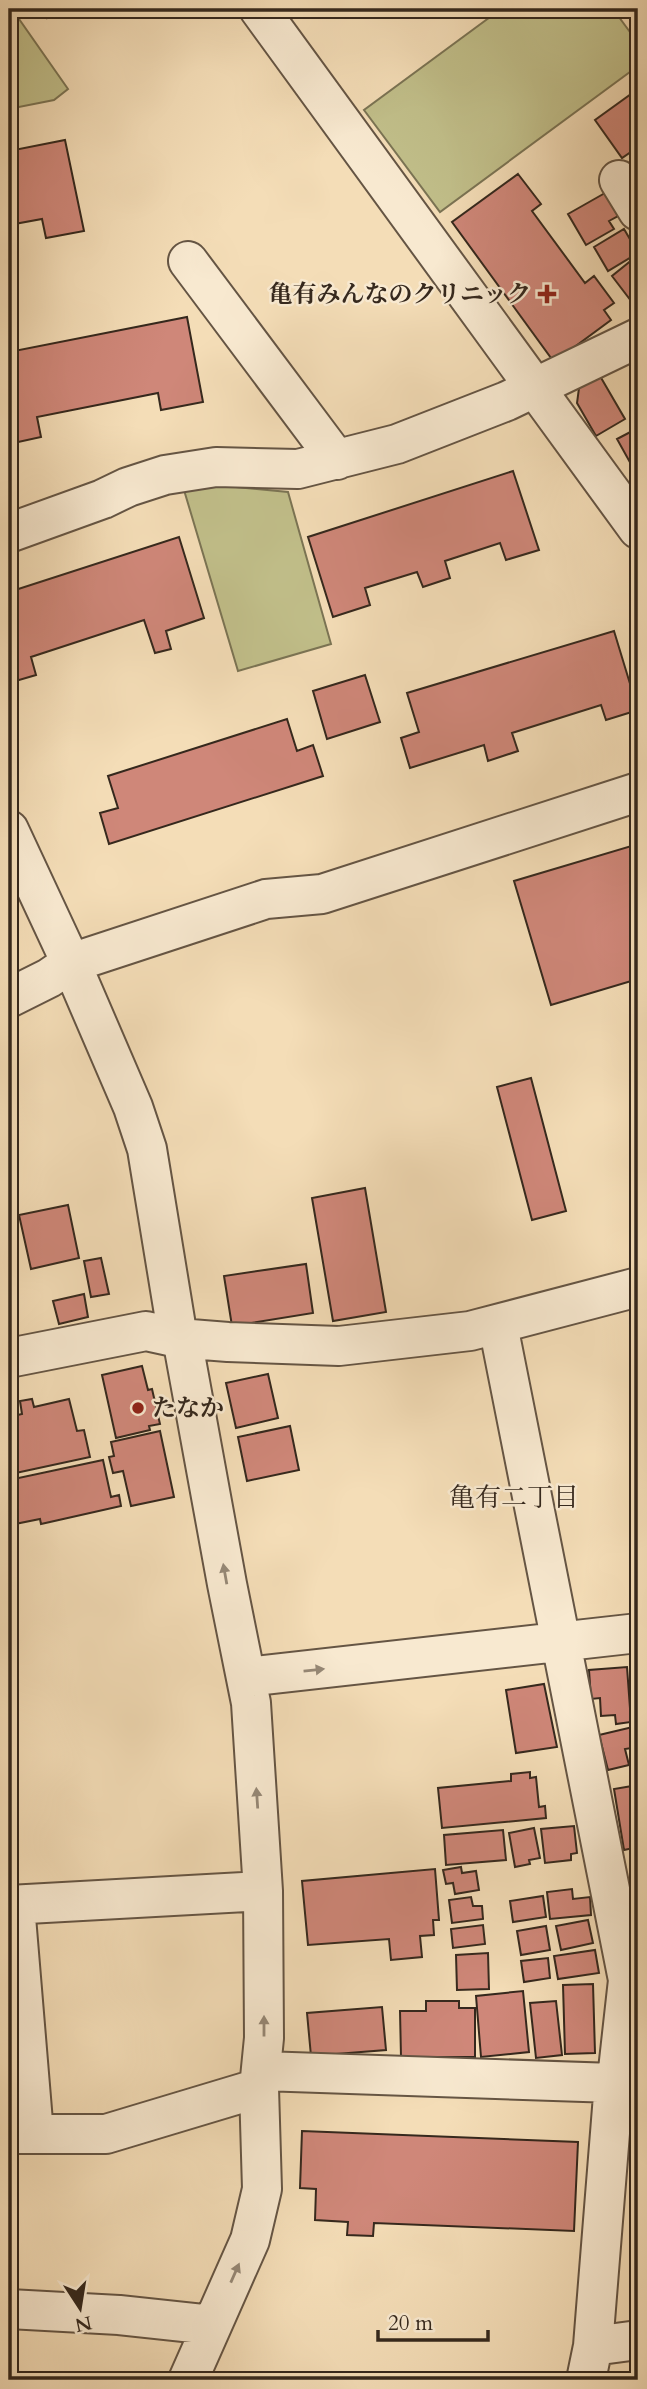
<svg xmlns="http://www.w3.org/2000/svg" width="647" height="2389" font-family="Cardo,'Noto Serif JP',serif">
  <rect width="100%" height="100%" fill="#f4ddb7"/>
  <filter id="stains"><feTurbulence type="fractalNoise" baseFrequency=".00286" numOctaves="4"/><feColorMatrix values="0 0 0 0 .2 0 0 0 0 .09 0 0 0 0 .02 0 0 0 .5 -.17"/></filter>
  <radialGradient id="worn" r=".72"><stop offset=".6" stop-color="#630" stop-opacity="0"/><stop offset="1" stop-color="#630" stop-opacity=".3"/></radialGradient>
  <path fill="#c1bf8a" stroke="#7b7454" stroke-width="2" d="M 9,9 L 12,9 L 68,89 L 54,100 L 14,108 L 9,104 Z
    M 501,9 L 613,9 L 638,43 L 638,66 L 440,212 L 364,110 Z
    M 216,485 L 288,492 L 331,644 L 238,671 L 184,490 Z"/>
  <path fill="#cf8779" stroke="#35281d" stroke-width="2" d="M 41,9 L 59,9 L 47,18 Z
    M 638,89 L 638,147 L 622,158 L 595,120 Z
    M 65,140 L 84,231 L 46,238 L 42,219 L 9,225 L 9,151 Z
    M 638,157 L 638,185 L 625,166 Z
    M 518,174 L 541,204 L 532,211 L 585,283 L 594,276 L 614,303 L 604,310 L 611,320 L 554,362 L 452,222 Z
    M 605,193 L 618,216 L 609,221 L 614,229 L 586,245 L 568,214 Z
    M 624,229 L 638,253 L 608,271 L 594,247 Z
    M 638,255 L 638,310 L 612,276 Z
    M 187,317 L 203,402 L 161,410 L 158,393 L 37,417 L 41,437 L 9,444 L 9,352 Z
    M 600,376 L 625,419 L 596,436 L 577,403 L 579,388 Z
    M 638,428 L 638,463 L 632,466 L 617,439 Z
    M 513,471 L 539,550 L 506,560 L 500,543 L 445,561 L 450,578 L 423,587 L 417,572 L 365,588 L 370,605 L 333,617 L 308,537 Z
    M 179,537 L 204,618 L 166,631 L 171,649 L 155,653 L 144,620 L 31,657 L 36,675 L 9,683 L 9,592 Z
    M 614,631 L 638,710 L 606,720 L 601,705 L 512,733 L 518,751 L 488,761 L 484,745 L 410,768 L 401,738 L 419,732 L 407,693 Z
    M 365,675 L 380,722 L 327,739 L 313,691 Z
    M 287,719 L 297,751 L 313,745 L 323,776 L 109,844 L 100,813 L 118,808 L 108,776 Z
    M 638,844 L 638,979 L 551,1005 L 514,881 Z
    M 531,1078 L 566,1211 L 532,1220 L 497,1087 Z
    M 365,1188 L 386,1312 L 333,1321 L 312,1198 Z
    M 68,1205 L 79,1258 L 31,1269 L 19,1215 Z
    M 101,1258 L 109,1294 L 91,1297 L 84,1261 Z
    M 306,1264 L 313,1313 L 232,1326 L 224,1276 Z
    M 84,1294 L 88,1317 L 59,1324 L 53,1301 Z
    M 142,1366 L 148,1390 L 152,1389 L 160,1424 L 149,1426 L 150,1430 L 116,1438 L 102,1375 Z
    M 268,1374 L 278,1418 L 236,1428 L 226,1383 Z
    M 32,1399 L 34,1407 L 69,1399 L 77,1431 L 84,1430 L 90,1457 L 11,1474 L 9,1417 L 22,1414 L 20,1401 Z
    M 290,1426 L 299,1470 L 247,1481 L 238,1437 Z
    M 160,1431 L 174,1497 L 131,1506 L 123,1471 L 113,1473 L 109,1457 L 114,1456 L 111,1442 Z
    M 103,1460 L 111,1497 L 119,1495 L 121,1506 L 41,1524 L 40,1519 L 15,1524 L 9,1494 L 9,1480 Z
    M 638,1664 L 638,1723 L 632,1665 Z
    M 627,1667 L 631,1722 L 616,1724 L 615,1715 L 601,1716 L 600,1698 L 591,1699 L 589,1670 Z
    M 544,1684 L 557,1747 L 516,1753 L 506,1690 Z
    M 637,1726 L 638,1747 L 625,1749 L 629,1765 L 608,1770 L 599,1735 Z
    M 530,1772 L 530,1778 L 536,1777 L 539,1807 L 545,1806 L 546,1818 L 442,1828 L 438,1788 L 511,1781 L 511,1774 Z
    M 638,1785 L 638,1847 L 624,1850 L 614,1789 Z
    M 574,1826 L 577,1853 L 571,1854 L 571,1860 L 545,1863 L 541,1829 Z
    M 534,1828 L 540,1858 L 529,1860 L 530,1864 L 515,1867 L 509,1833 Z
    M 503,1830 L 506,1860 L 446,1865 L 444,1835 Z
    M 461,1867 L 462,1873 L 476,1871 L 479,1890 L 455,1894 L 453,1883 L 446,1884 L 443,1870 Z
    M 435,1869 L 439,1920 L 433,1920 L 434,1935 L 420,1936 L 422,1957 L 391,1960 L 389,1939 L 308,1945 L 302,1881 Z
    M 572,1889 L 573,1899 L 590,1897 L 591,1915 L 550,1919 L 547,1892 Z
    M 543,1896 L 546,1917 L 513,1922 L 510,1901 Z
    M 471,1897 L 473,1906 L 482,1906 L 483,1919 L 452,1923 L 449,1900 Z
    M 588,1920 L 593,1943 L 561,1950 L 556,1926 Z
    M 483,1925 L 485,1944 L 453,1948 L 451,1929 Z
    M 546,1926 L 550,1950 L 521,1955 L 517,1931 Z
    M 595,1950 L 599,1973 L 558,1979 L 554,1956 Z
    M 488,1953 L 489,1989 L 457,1990 L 456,1955 Z
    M 548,1958 L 550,1978 L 524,1982 L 521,1961 Z
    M 593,1984 L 595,2053 L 565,2054 L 563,1985 Z
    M 523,1991 L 529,2052 L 481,2057 L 476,1996 Z
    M 426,2001 L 459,2001 L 459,2008 L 475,2008 L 475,2057 L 401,2057 L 400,2011 L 426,2011 Z
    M 556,2001 L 562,2055 L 536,2058 L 530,2003 Z
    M 382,2007 L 386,2050 L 311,2056 L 307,2013 Z
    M 302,2131 L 578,2142 L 574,2231 L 374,2223 L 373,2236 L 347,2235 L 348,2222 L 315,2220 L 316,2189 L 300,2188 Z"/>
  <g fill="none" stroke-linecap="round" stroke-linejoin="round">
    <g stroke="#655544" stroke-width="42">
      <path id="minor" d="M 259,9 L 638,529
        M 619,180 L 638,211
        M 188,261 L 337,460
        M 9,533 L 103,499 L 128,487 L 165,475 L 216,467 L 298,469 L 397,444 L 507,401 L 638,338
        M 9,830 L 71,963 L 133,1107 L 147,1149 L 178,1338
        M 9,998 L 49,978 L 71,963 L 266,899 L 322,894 L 638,792
        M 498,1325 L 628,1980 L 618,2070 L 614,2083 L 593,2346 L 586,2380
        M 182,1338 L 227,1584 L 251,1703 L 263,1891 L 264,2038 L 259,2088 L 262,2189 L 250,2240 L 188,2380
        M 9,1358 L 146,1331 L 178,1338 L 228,1342 L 339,1346 L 470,1331 L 638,1287
        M 246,1677 L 638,1633
        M 9,1905 L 263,1891
        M 15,1905 L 34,2134
        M 262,2071 L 614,2083
        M 9,2134 L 106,2134 L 259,2088
        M 9,2309 L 119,2315 L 212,2325
        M 593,2346 L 638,2340"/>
    </g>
    <use href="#minor" stroke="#f8e9d0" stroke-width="38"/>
  </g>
  <defs><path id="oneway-solid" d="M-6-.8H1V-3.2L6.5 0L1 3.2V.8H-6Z" transform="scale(1.75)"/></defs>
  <g fill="#968876">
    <use href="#oneway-solid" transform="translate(225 1574) rotate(-100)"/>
    <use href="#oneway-solid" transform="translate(314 1670) rotate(-6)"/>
    <use href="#oneway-solid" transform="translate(257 1798) rotate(-94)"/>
    <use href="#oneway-solid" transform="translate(264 2026) rotate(-90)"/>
    <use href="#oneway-solid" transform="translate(235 2273) rotate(-66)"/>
  </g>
  <g fill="#8f2418" stroke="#f8e9d0" stroke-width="2.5">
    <path d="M543.5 283.5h7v7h7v7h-7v7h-7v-7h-7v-7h7z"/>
    <circle cx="138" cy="1408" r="7"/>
  </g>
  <g text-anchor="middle" stroke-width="5" stroke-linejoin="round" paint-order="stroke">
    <g font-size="24" font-weight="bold" fill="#35281d" stroke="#f8e9d0" text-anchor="end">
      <text x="531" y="302">亀有みんなのクリニック</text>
      <text x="152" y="1416" text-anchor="start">たなか</text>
    </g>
    <g font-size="26" fill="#35281d" stroke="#f8e9d0">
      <text x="514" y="1506">亀有二丁目</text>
    </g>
  </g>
  <rect width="647" height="2389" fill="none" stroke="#f4ddb7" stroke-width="35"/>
  <rect x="10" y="10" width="626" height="2368" fill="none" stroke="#35281d" stroke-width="3.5"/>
  <rect x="18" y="18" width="612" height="2354" fill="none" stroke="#35281d" stroke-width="2"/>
  <g transform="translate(80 2308) rotate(168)" stroke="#f8e9d0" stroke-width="5" paint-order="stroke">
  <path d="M0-5L12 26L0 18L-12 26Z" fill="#35281d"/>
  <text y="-10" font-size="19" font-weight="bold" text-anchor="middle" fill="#35281d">N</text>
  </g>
  <path d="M378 2330v10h110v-10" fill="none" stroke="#35281d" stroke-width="3.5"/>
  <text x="388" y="2330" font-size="21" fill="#35281d" stroke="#f8e9d0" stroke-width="5" paint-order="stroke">20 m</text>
  <rect width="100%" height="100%" filter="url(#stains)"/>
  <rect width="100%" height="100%" fill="url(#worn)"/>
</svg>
